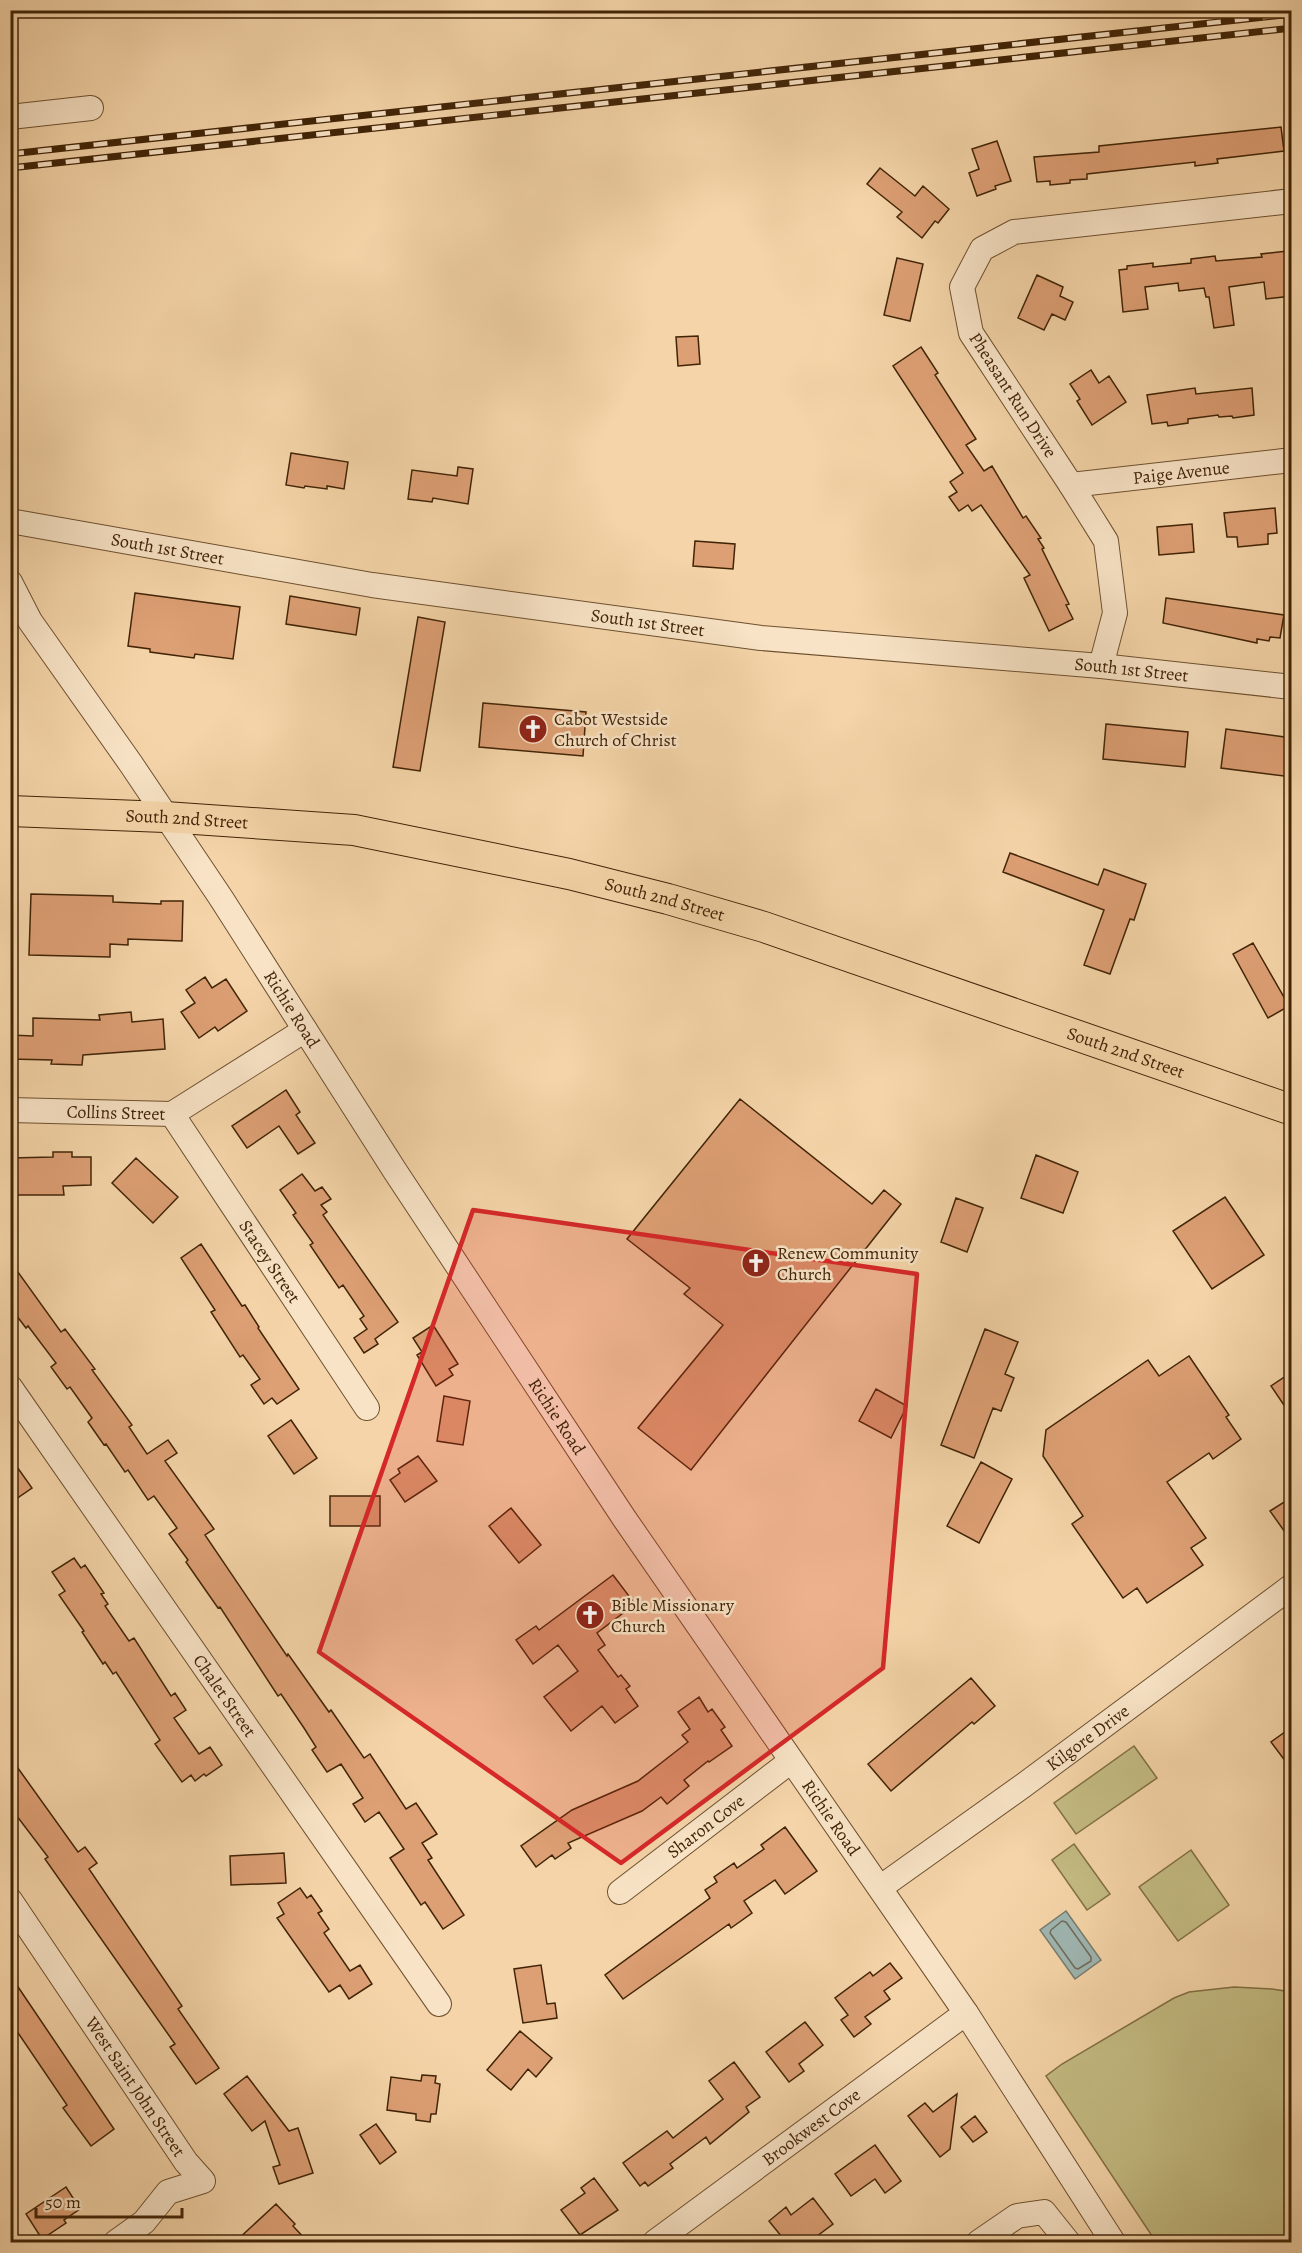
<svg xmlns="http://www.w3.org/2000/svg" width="1302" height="2253" font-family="Alegreya,serif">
  <rect width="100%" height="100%" fill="#f4d4a8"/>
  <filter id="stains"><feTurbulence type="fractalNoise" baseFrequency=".00333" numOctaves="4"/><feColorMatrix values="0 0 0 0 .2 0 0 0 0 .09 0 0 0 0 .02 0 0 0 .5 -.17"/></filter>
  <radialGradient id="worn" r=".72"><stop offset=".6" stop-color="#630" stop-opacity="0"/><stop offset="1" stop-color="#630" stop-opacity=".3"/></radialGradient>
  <path fill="#c3bb82" stroke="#827044" stroke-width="1.5" d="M 1134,1746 L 1157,1778 L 1076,1834 L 1054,1803 Z
    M 1074,1844 L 1110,1894 L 1087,1910 L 1052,1860 Z
    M 1191,1850 L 1229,1905 L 1178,1941 L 1139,1887 Z
    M 1234,1987 L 1272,1989 L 1291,1992 L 1291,2242 L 1156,2242 L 1046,2076 L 1062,2064 L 1174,1998 L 1189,1992 Z"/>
  <path fill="#9fb6b2" stroke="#797c6e" stroke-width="1.5" d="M 1066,1911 L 1101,1960 L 1075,1979 L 1040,1930 Z"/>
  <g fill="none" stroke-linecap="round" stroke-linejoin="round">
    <path stroke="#706d5c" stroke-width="1.5" d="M 1062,1921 L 1066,1922 L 1091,1957 L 1091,1961 L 1078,1969 L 1075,1968 L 1050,1933 L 1051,1930 Z"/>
  </g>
  <path fill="#dd9f74" stroke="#412407" stroke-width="1.5" d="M 1281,127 L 1284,151 L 1217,159 L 1218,163 L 1195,166 L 1195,162 L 1087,174 L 1087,179 L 1070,180 L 1070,183 L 1050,185 L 1050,181 L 1037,182 L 1034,157 L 1099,152 L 1099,146 Z
    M 997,141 L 1011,181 L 995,186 L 996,189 L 977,196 L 969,173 L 979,169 L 972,149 Z
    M 880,168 L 915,196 L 923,186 L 949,209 L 938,223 L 935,221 L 922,238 L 897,217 L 902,212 L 867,184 Z
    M 1287,251 L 1292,296 L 1266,299 L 1264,282 L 1229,287 L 1234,325 L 1214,328 L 1209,297 L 1206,297 L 1204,288 L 1179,291 L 1178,283 L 1145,287 L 1148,309 L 1123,312 L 1119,270 L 1127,269 L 1127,266 L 1153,263 L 1153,267 L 1191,263 L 1191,259 L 1215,256 L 1216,261 L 1262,257 L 1261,254 Z
    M 897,258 L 923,264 L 910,321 L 884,315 Z
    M 1037,275 L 1063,287 L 1060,296 L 1073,302 L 1065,320 L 1052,314 L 1044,330 L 1018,318 Z
    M 698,336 L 700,364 L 678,366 L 676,337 Z
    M 921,347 L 938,373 L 935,375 L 976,439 L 966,445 L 984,471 L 992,466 L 1023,518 L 1026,516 L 1041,538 L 1038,539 L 1044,548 L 1042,549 L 1069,604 L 1066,605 L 1073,619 L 1049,631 L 1024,578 L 1030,575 L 981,505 L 972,511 L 968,505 L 959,511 L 949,497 L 957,492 L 950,482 L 963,473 L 893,366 Z
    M 1091,370 L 1099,383 L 1109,376 L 1126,402 L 1092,425 L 1077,401 L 1080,399 L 1070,384 Z
    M 1195,388 L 1196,394 L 1252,388 L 1254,415 L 1233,418 L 1232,416 L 1219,417 L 1218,415 L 1188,419 L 1188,423 L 1168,426 L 1167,422 L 1152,424 L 1147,395 Z
    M 291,453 L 348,462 L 344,489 L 327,486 L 327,489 L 305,486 L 304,488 L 286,485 Z
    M 458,467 L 473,469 L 468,504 L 433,498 L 432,502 L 408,499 L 412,470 L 457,476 Z
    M 1275,508 L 1277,533 L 1268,534 L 1268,544 L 1238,547 L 1237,537 L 1227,537 L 1224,513 Z
    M 1192,524 L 1194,552 L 1159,555 L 1157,527 Z
    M 695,541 L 735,544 L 733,569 L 693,566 Z
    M 135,593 L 240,607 L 233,659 L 195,654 L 194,658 L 150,652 L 150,649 L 128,646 Z
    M 290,596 L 360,608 L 356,635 L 286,624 Z
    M 1166,598 L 1284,615 L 1280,638 L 1270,637 L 1269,641 L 1257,639 L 1257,643 L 1163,623 Z
    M 418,617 L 445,622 L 420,771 L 393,767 Z
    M 483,703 L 586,712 L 583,756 L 479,747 Z
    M 1106,724 L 1188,732 L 1185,767 L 1103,759 Z
    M 1226,729 L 1292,738 L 1292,777 L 1221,768 Z
    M 1010,853 L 1098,885 L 1104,869 L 1146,884 L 1134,920 L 1130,919 L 1110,974 L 1084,965 L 1104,910 L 1003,872 Z
    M 31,894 L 113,896 L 113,902 L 161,904 L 161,901 L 183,901 L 182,941 L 128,939 L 128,945 L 110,944 L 110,957 L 29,955 Z
    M 1253,943 L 1289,1006 L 1268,1018 L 1233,954 Z
    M 205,977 L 212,988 L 226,979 L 247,1011 L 218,1031 L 215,1027 L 199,1038 L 181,1012 L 195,1003 L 186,990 Z
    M 131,1012 L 132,1022 L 163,1019 L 165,1049 L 83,1055 L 82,1065 L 51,1064 L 52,1060 L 10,1059 L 10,1035 L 33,1036 L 33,1018 L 100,1020 L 99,1015 Z
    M 286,1090 L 300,1112 L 296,1115 L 315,1143 L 298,1154 L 279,1126 L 247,1148 L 232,1126 Z
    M 740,1099 L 872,1204 L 884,1190 L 901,1204 L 691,1470 L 638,1428 L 723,1325 L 684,1294 L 690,1288 L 627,1239 Z
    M 53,1152 L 72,1152 L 72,1157 L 91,1157 L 91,1185 L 63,1186 L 64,1195 L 10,1195 L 10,1158 L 53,1157 Z
    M 1036,1155 L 1078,1172 L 1063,1213 L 1021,1198 Z
    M 136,1158 L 178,1197 L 153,1223 L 112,1183 Z
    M 302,1174 L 315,1191 L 322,1187 L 331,1199 L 321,1205 L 327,1212 L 323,1215 L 398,1322 L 375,1339 L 378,1344 L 364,1353 L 354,1338 L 367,1329 L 360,1319 L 364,1316 L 343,1285 L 339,1288 L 310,1245 L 313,1243 L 293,1215 L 296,1213 L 280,1190 Z
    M 1225,1197 L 1264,1255 L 1212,1289 L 1173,1231 Z
    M 956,1198 L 983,1208 L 967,1252 L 941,1242 Z
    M 201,1244 L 242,1306 L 245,1305 L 259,1327 L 258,1328 L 299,1389 L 277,1404 L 272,1398 L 264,1404 L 251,1385 L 260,1379 L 243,1355 L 240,1357 L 211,1312 L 215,1310 L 181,1258 Z
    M 10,1261 L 61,1332 L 65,1329 L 95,1369 L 92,1370 L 132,1425 L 129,1427 L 147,1454 L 168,1440 L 177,1453 L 165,1461 L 214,1529 L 205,1535 L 287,1656 L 288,1654 L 329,1712 L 331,1710 L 364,1758 L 370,1754 L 406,1809 L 416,1803 L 437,1834 L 422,1843 L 432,1858 L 428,1860 L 464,1915 L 443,1929 L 425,1902 L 421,1905 L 390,1858 L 404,1849 L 379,1812 L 365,1822 L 353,1804 L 363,1798 L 341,1764 L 327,1772 L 312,1750 L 316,1747 L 304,1728 L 281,1694 L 278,1696 L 220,1607 L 218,1608 L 186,1562 L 188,1560 L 169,1534 L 177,1528 L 154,1496 L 148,1500 L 128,1470 L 125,1472 L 106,1444 L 104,1445 L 88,1422 L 92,1418 L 70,1387 L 67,1389 L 51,1367 L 56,1363 L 28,1326 L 26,1328 L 10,1307 Z
    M 433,1325 L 458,1364 L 449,1369 L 453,1375 L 436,1386 L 417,1355 L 422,1352 L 413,1338 Z
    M 985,1329 L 1018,1342 L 1005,1374 L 1014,1378 L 1001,1411 L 993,1408 L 974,1458 L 941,1445 Z
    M 1189,1356 L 1229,1415 L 1226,1417 L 1241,1439 L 1213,1459 L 1209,1453 L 1167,1482 L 1206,1538 L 1191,1548 L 1203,1565 L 1147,1603 L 1137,1588 L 1123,1598 L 1072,1524 L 1083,1516 L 1043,1456 L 1046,1430 L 1148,1360 L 1159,1376 Z
    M 1292,1372 L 1292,1417 L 1271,1386 Z
    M 876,1389 L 907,1406 L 891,1438 L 859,1421 Z
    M 444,1396 L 470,1401 L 463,1445 L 437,1441 Z
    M 291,1420 L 317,1458 L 294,1474 L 268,1436 Z
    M 418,1456 L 437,1481 L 405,1502 L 390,1480 L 400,1473 L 398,1469 Z
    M 10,1457 L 32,1488 L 10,1503 Z
    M 981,1462 L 1012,1479 L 979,1543 L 947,1526 Z
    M 330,1496 L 380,1496 L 380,1526 L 330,1526 Z
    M 1292,1497 L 1292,1542 L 1270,1511 Z
    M 511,1508 L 541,1545 L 519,1563 L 489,1526 Z
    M 74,1558 L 81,1568 L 85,1565 L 104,1593 L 101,1594 L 108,1604 L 105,1606 L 129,1641 L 134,1638 L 171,1696 L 175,1693 L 186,1710 L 174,1718 L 199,1754 L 210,1747 L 222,1765 L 206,1776 L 204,1774 L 195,1781 L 191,1775 L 182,1782 L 155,1744 L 160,1740 L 116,1672 L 113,1674 L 105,1662 L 103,1664 L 82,1632 L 84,1631 L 59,1595 L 65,1591 L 52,1572 Z
    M 613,1575 L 635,1604 L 597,1633 L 605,1645 L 598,1650 L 618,1677 L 621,1675 L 630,1686 L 626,1689 L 638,1706 L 615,1723 L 602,1706 L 571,1731 L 544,1697 L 578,1671 L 558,1645 L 533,1664 L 516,1640 L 536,1626 L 539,1630 Z
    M 971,1678 L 995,1706 L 974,1724 L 972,1722 L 891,1791 L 868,1764 Z
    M 699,1697 L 708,1712 L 712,1709 L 725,1727 L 721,1730 L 732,1746 L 709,1762 L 708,1761 L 684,1780 L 689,1786 L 667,1804 L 661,1797 L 642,1811 L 568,1843 L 571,1848 L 555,1859 L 552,1855 L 536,1867 L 521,1846 L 572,1810 L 638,1781 L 688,1742 L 682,1735 L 690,1729 L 678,1712 Z
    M 1292,1727 L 1292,1770 L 1271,1742 Z
    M 10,1757 L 78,1852 L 85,1847 L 97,1863 L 89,1869 L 182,2006 L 178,2009 L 219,2068 L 196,2084 L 170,2047 L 175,2044 L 45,1859 L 48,1857 L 10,1807 Z
    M 785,1827 L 817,1871 L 785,1894 L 775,1880 L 744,1901 L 752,1913 L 731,1928 L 729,1924 L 623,1999 L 605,1975 L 710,1898 L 705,1890 L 717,1882 L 714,1877 L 734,1863 L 737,1868 L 764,1849 L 761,1845 Z
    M 284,1853 L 286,1883 L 231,1885 L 230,1856 Z
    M 300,1888 L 307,1898 L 311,1895 L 322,1911 L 318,1913 L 329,1929 L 324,1933 L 350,1971 L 360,1965 L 372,1984 L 349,1999 L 340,1985 L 329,1992 L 277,1918 L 284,1914 L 278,1903 Z
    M 890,1963 L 902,1978 L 884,1991 L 890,1999 L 865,2017 L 871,2024 L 854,2037 L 841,2020 L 848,2015 L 835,1998 L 870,1972 L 873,1976 Z
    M 541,1965 L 547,2004 L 555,2003 L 557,2018 L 523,2023 L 514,1969 Z
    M 10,1975 L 114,2129 L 91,2146 L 63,2108 L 67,2105 L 10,2021 Z
    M 805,2022 L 823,2045 L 799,2064 L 804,2071 L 789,2082 L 766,2052 Z
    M 520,2031 L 552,2058 L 536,2077 L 528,2069 L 511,2090 L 487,2070 Z
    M 734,2062 L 760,2097 L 746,2107 L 749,2112 L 710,2144 L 706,2137 L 670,2164 L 673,2168 L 648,2186 L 645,2182 L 640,2186 L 623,2163 L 667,2131 L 673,2138 L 723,2099 L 709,2081 Z
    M 422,2075 L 436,2076 L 435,2083 L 440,2084 L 436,2114 L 431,2114 L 430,2122 L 416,2120 L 416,2114 L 387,2110 L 391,2077 L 421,2081 Z
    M 247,2076 L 289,2131 L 298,2128 L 313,2173 L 279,2184 L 273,2167 L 280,2165 L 265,2121 L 252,2131 L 224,2094 Z
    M 957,2094 L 950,2149 L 940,2157 L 908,2116 L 925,2103 L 933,2112 Z
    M 975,2116 L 987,2132 L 973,2142 L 961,2127 Z
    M 376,2124 L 396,2152 L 380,2164 L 360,2135 Z
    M 875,2145 L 901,2181 L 885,2193 L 875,2179 L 851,2196 L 835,2174 Z
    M 594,2178 L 618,2210 L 580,2235 L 561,2210 L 585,2193 L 581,2188 Z
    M 66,2187 L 80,2209 L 64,2220 L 66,2223 L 42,2239 L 26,2214 Z
    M 813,2198 L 833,2224 L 809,2242 L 786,2242 L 769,2221 L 786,2207 L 791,2215 Z
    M 276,2204 L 295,2224 L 293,2226 L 308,2242 L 235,2242 Z"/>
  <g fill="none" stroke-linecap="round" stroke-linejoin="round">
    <g stroke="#6e502f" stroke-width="26">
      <g id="minor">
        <path d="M 10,117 L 91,108"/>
        <path id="s1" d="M 1071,485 L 1292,460"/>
        <path id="s2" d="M 10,521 L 372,585 L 761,638 L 1101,666 L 1292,687"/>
        <path id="s3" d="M 10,582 L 30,621 L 131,764 L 221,898 L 395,1171 L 624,1518 L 966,2013 L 1113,2242"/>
        <path d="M 1101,666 L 1115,613 L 1106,541 L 1071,485 L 971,333 L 962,287 L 982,249 L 1014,232 L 1292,201"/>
        <path id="s4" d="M 10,1110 L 172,1114 L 305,1030"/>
        <path id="s5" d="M 172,1114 L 367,1408"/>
        <path id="s6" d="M 10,1387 L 439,2004"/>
        <path id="s7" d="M 881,1887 L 1024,1785 L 1292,1586"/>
        <path id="s8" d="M 620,1892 L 791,1761"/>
        <path id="s9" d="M 10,1900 L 186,2162 L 203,2181 L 168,2192 L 144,2222 L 116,2242"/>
        <path id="s10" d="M 655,2242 L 966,2013"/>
        <path d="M 979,2242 L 1017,2216 L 1044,2212 L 1068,2242"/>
      </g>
    </g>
    <g stroke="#412407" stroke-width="32">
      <g id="major">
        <path id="s11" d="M 10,811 L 165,817 L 354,830 L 569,874 L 668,899 L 764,927 L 1292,1110"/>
      </g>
    </g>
    <use href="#minor" stroke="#f8e3c6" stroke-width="24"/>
    <use href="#major" stroke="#f4d4a8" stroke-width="30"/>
    <g stroke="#412407" stroke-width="7">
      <path id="rail" d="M 10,154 L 1292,14
        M 10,168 L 1292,28"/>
    </g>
    <use href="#rail" stroke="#f8e3c6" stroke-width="4.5" stroke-dasharray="14" stroke-linecap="butt"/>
  </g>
  <path fill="#d62828" fill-opacity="0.2" stroke="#d62828" stroke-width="4.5" stroke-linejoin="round" d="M 473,1210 L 917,1274 L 883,1668 L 621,1863 L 319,1652 Z"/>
  <defs>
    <g id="church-disc" transform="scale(1.5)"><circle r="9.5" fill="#8f2418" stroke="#f8e3c6"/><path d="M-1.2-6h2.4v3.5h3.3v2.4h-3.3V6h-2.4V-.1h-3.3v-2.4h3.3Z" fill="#fff"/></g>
  </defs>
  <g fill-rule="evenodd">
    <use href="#church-disc" x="533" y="729"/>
    <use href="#church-disc" x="756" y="1263"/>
    <use href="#church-disc" x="590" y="1615"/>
  </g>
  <g text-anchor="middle" stroke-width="5" stroke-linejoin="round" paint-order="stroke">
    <g font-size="18" fill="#412407" stroke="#f8e3c6">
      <text transform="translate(1013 395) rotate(57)" y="6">Pheasant Run Drive</text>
      <text dy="6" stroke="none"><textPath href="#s1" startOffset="111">Paige Avenue</textPath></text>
      <text dy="6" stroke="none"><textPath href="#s2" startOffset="160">South 1st Street</textPath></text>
      <text dy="6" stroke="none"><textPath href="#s2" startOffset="646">South 1st Street</textPath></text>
      <text dy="6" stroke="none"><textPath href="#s2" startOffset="1132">South 1st Street</textPath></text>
      <text dy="6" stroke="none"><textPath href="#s11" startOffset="177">South 2nd Street</textPath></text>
      <text dy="6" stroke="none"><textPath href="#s11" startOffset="663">South 2nd Street</textPath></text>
      <text dy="6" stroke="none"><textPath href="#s3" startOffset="512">Richie Road</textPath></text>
      <text dy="6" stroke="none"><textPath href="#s11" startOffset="1149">South 2nd Street</textPath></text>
      <text dy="6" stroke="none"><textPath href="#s4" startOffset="106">Collins Street</textPath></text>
      <text dy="6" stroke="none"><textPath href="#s5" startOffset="177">Stacey Street</textPath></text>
      <text dy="6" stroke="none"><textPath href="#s3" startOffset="998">Richie Road</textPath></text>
      <text dy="6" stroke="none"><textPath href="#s6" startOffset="376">Chalet Street</textPath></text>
      <text dy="6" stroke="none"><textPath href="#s7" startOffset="255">Kilgore Drive</textPath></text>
      <text dy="6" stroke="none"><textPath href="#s3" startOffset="1484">Richie Road</textPath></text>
      <text dy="6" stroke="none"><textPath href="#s8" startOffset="108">Sharon Cove</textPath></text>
      <text dy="6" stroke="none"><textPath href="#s9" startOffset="225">West Saint John Street</textPath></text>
      <text dy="6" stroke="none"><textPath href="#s10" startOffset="194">Brookwest Cove</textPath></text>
    </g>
    <g font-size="18" fill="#412407" stroke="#f8e3c6" text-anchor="start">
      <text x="554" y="725">Cabot Westside<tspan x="554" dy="21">Church of Christ</tspan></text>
      <text x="777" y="1259">Renew Community<tspan x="777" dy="21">Church</tspan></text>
      <text x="611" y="1611">Bible Missionary<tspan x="611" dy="21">Church</tspan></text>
    </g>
  </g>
  <rect width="1302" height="2253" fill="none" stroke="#f4d4a8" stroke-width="36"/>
  <rect x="12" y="12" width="1278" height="2229" fill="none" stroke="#412407" stroke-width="3"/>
  <rect x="18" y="18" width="1266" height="2217" fill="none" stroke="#412407" stroke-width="1.5"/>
  <path d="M36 2208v9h146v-9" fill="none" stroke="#412407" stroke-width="3"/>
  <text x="45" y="2208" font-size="18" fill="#412407" stroke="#f8e3c6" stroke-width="4.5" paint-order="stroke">50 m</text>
  <rect width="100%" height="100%" filter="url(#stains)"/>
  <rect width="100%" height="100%" fill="url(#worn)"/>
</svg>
